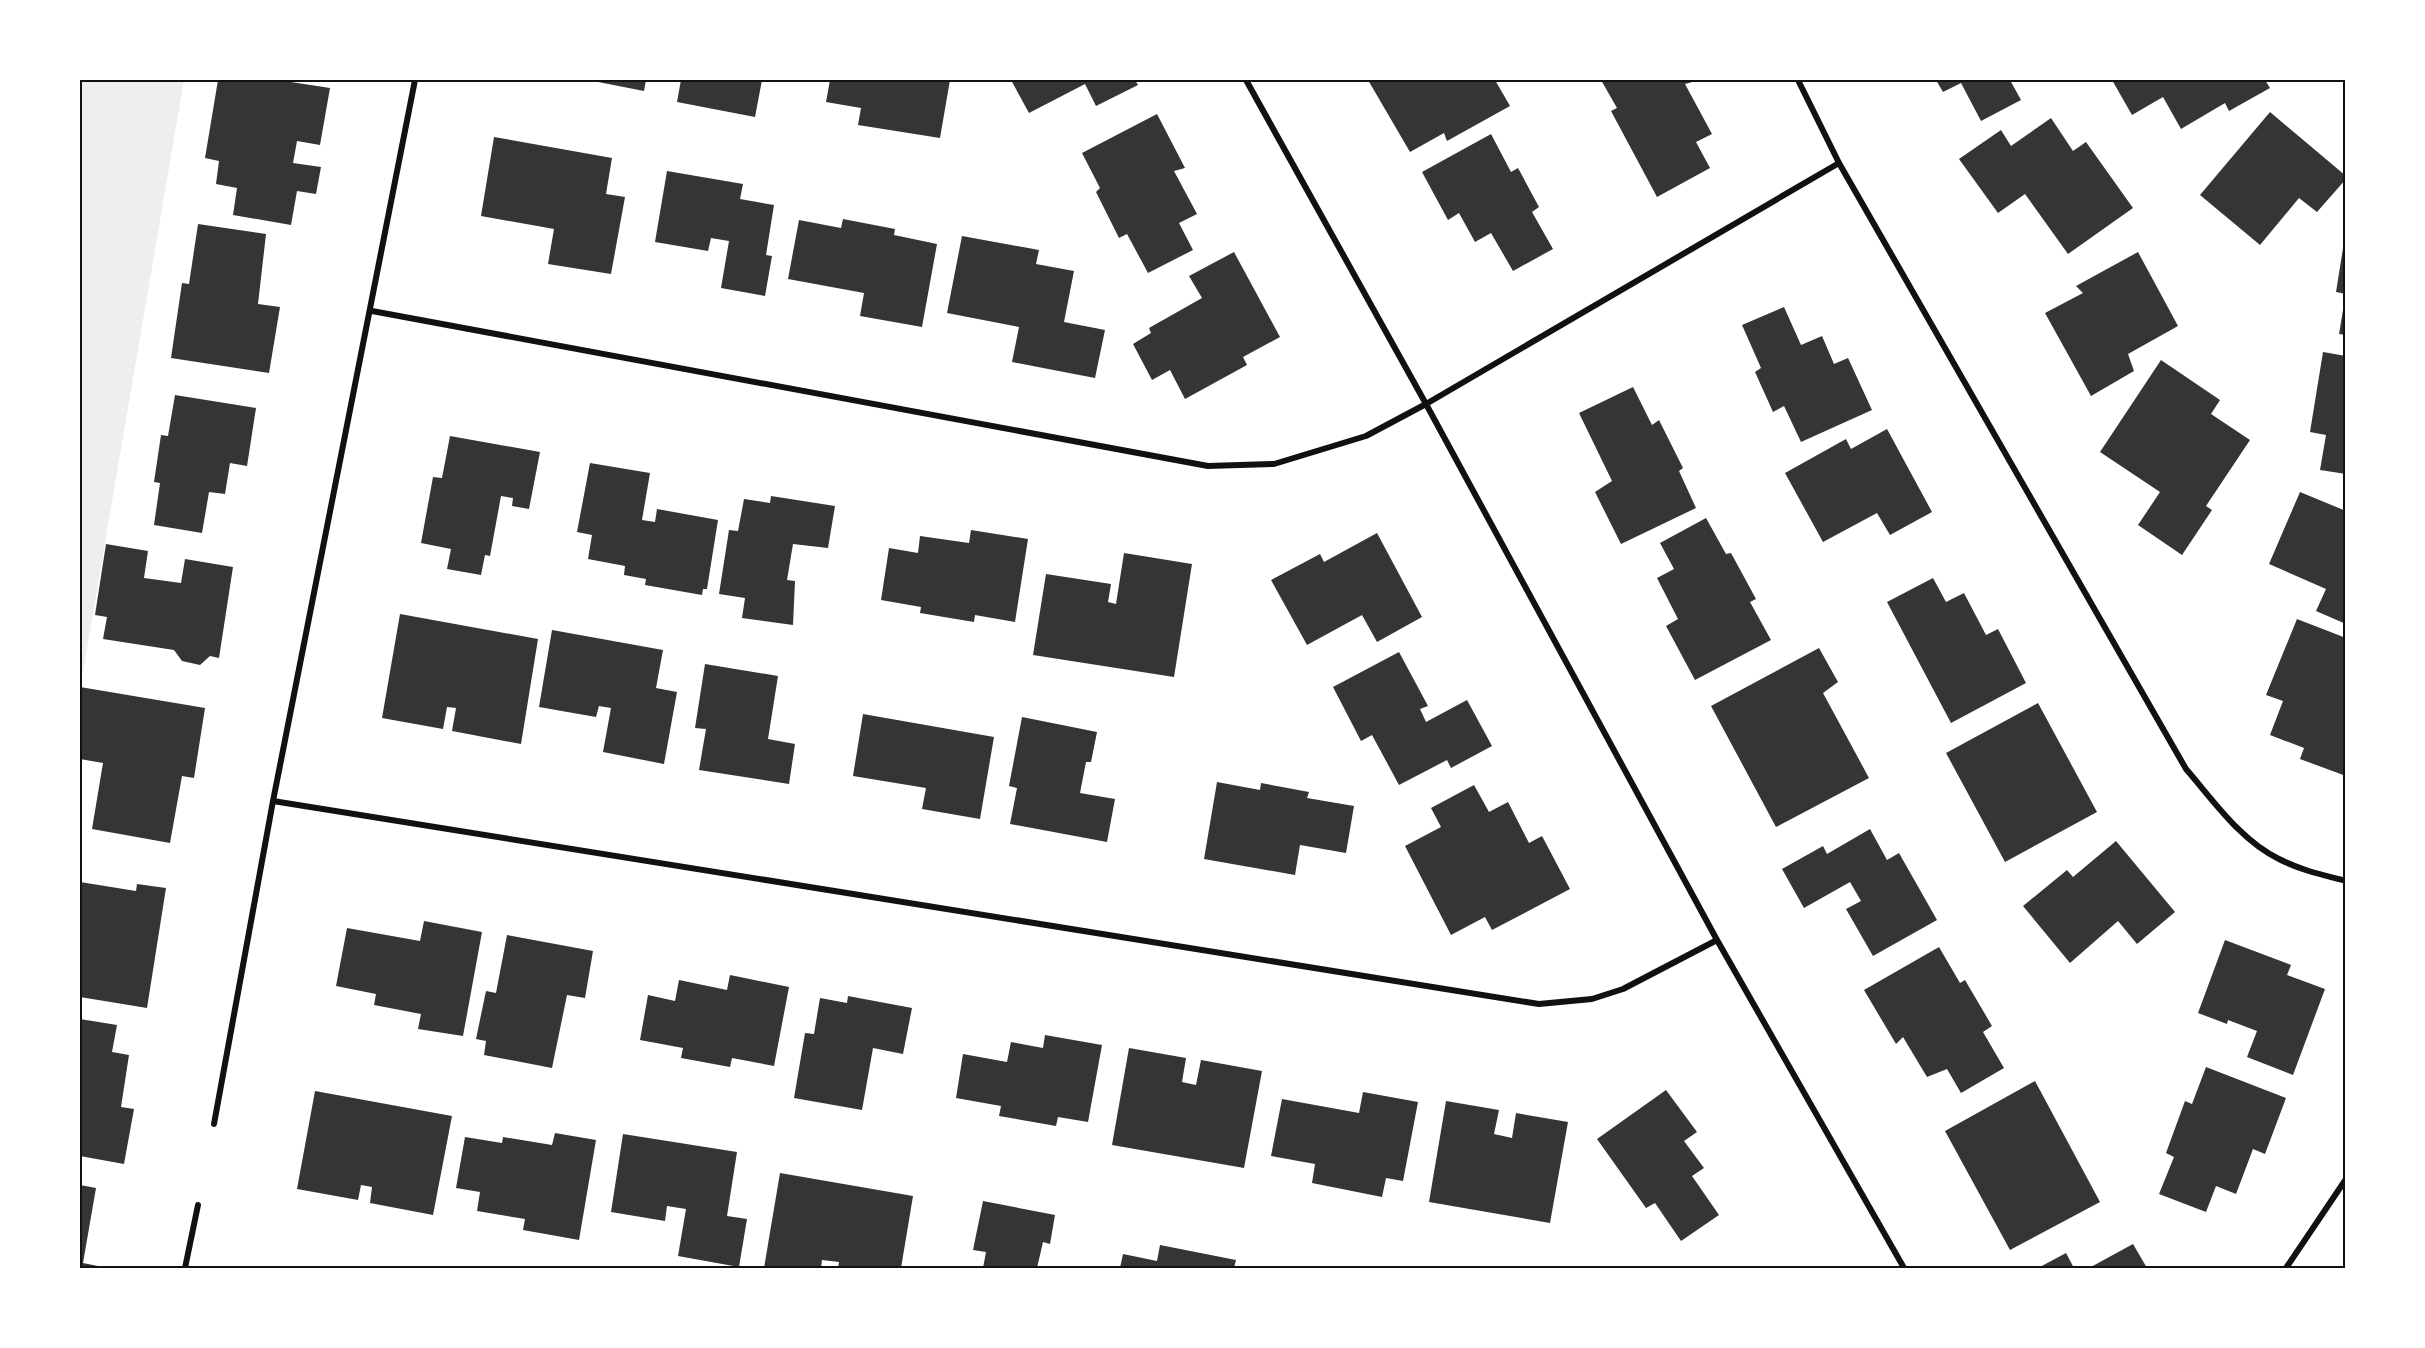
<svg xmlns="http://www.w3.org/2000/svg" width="2425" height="1348" font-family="'Nunito Sans',sans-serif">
  <rect width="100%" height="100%" fill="#fff"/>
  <path fill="#eee" d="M 80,80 L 184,80 L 80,689 Z"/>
  <path fill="#353535" d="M 218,80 L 278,80 L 330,88 L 320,145 L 297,141 L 293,163 L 321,167 L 316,194 L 297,191 L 291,225 L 233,215 L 237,188 L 216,184 L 219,161 L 205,158 Z
    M 588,80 L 646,80 L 644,91 Z
    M 681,80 L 762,80 L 755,117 L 677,102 Z
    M 830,80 L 950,80 L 940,138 L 858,125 L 861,108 L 826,102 Z
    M 1011,80 L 1135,80 L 1138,85 L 1096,106 L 1085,84 L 1029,113 Z
    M 1368,80 L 1495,80 L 1510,106 L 1447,141 L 1444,133 L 1410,152 Z
    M 1601,80 L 1700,80 L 1685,84 L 1712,134 L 1696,142 L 1710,168 L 1657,197 L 1611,111 L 1617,108 Z
    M 1936,80 L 2010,80 L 2021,100 L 1981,121 L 1961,83 L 1943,92 Z
    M 2112,80 L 2265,80 L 2270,88 L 2229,111 L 2225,103 L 2181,129 L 2163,97 L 2132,115 Z
    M 2270,112 L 2346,176 L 2346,179 L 2317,212 L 2299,198 L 2260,245 L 2200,195 Z
    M 1157,114 L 1185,168 L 1174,171 L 1197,214 L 1179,223 L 1193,250 L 1148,273 L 1127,234 L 1119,238 L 1096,192 L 1100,188 L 1082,153 Z
    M 2051,118 L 2073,151 L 2086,142 L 2133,208 L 2068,254 L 2025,194 L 1998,213 L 1959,159 L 2001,130 L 2011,146 Z
    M 1491,134 L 1511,172 L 1518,168 L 1539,207 L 1532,212 L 1553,249 L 1513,271 L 1491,233 L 1475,242 L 1459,213 L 1448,220 L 1422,172 Z
    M 494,137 L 612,158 L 606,194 L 625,197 L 611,274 L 548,264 L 554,229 L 481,216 Z
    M 667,171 L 743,184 L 740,199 L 774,205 L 766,255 L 772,256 L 765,296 L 721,288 L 729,241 L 711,238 L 708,251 L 655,242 Z
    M 843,219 L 895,229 L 894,235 L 937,244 L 922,327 L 860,316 L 864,293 L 788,279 L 799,220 L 841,228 Z
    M 198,224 L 266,234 L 258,304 L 280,307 L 269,373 L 171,358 L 182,283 L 189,284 Z
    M 962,236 L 1039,250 L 1036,264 L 1074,271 L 1064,322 L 1105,330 L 1095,378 L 1012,362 L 1019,327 L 947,313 Z
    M 2344,242 L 2346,242 L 2346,294 L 2336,292 Z
    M 1234,252 L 1280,337 L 1243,357 L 1247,365 L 1185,399 L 1170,370 L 1152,380 L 1133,344 L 1151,333 L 1149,328 L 1202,298 L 1189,276 Z
    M 2138,252 L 2178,326 L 2128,354 L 2134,371 L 2091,396 L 2045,313 L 2083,293 L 2076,286 Z
    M 2344,304 L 2346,304 L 2346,335 L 2339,334 Z
    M 1784,307 L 1801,345 L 1822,336 L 1834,364 L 1848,358 L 1872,410 L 1801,442 L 1784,406 L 1773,412 L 1755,372 L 1761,368 L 1742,325 Z
    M 2323,352 L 2346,356 L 2346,474 L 2320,470 L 2326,435 L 2310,432 Z
    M 2161,360 L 2220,400 L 2211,414 L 2250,440 L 2206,506 L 2212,510 L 2182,555 L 2138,525 L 2160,492 L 2100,452 Z
    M 1633,387 L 1652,425 L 1659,420 L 1683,468 L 1679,471 L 1696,508 L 1621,544 L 1595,492 L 1612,481 L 1579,413 Z
    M 175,395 L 256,408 L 247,466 L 230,463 L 225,494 L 209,492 L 202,533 L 154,525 L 160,483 L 154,482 L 161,435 L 168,436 Z
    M 1887,429 L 1932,512 L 1890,535 L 1877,513 L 1823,542 L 1785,473 L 1846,439 L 1851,449 Z
    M 450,436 L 540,452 L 529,509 L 512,506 L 513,498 L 501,496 L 490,556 L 485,555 L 481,575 L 447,569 L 451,549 L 421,543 L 433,477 L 442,478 Z
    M 590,463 L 650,473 L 642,520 L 655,522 L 657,509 L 718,520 L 707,589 L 703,589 L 702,595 L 645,585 L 646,579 L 624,575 L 625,566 L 588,559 L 592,535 L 577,532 Z
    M 2300,492 L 2346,511 L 2346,624 L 2316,611 L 2326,589 L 2269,564 Z
    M 771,496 L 835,506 L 828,548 L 793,544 L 787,580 L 795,581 L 793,625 L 742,618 L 745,598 L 719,594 L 729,530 L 738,531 L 744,499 L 770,503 Z
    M 1706,518 L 1726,554 L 1731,553 L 1756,599 L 1750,602 L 1771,640 L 1695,680 L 1666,626 L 1678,619 L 1657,578 L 1674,569 L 1660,543 Z
    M 971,530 L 1028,539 L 1015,622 L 975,615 L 974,622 L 920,613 L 921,607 L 881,600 L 889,548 L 918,553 L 920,536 L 969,543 Z
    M 1377,533 L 1422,617 L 1377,642 L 1362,615 L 1307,645 L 1271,580 L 1320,554 L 1324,562 Z
    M 106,544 L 148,551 L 144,578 L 181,583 L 185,559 L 233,567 L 219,658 L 210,656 L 200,665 L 182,661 L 174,650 L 103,639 L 107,617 L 95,615 Z
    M 1124,553 L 1192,564 L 1174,677 L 1033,655 L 1046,574 L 1111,584 L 1108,602 L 1116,604 Z
    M 1933,578 L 1946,602 L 1964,593 L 1986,635 L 1998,629 L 2026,683 L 1951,723 L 1887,602 Z
    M 400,614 L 538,639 L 521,744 L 452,731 L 456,708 L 447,707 L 443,729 L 382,718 Z
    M 2297,619 L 2346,638 L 2346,776 L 2300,759 L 2304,748 L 2270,735 L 2283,701 L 2266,695 Z
    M 552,630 L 663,650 L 656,688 L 677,692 L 664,764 L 603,752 L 611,708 L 599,706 L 596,717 L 539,707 Z
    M 1819,648 L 1838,682 L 1823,693 L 1869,778 L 1776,827 L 1711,706 Z
    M 1399,652 L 1428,706 L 1420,709 L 1426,722 L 1467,700 L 1492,746 L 1451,768 L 1447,760 L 1399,785 L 1372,735 L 1361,741 L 1333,687 Z
    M 705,664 L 778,676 L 768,739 L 795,744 L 789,784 L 699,770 L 706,729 L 695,728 Z
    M 80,687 L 205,708 L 194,778 L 182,776 L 170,843 L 92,829 L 103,763 L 80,759 Z
    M 2038,703 L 2097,812 L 2005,862 L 1946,753 Z
    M 863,714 L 994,737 L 980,819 L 922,809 L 926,788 L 853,776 Z
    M 1022,717 L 1097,732 L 1091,762 L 1086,762 L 1080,793 L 1115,799 L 1107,842 L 1010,824 L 1017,788 L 1009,786 Z
    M 1217,782 L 1260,790 L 1261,783 L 1309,792 L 1307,798 L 1354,806 L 1346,853 L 1300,845 L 1295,875 L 1204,859 Z
    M 1474,785 L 1489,812 L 1508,802 L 1529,843 L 1542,836 L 1570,889 L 1492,930 L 1485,917 L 1451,935 L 1405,846 L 1441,827 L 1431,808 Z
    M 1870,829 L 1887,860 L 1899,853 L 1937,920 L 1873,956 L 1846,909 L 1861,901 L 1850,882 L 1804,908 L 1782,869 L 1823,846 L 1827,854 Z
    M 2116,841 L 2175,912 L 2137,944 L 2118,921 L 2070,963 L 2023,906 L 2067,870 L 2073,877 Z
    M 80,882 L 136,891 L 137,884 L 166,888 L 147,1008 L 80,997 Z
    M 424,921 L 482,932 L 463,1036 L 418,1029 L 421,1014 L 374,1005 L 376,994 L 336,986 L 347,928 L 420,941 Z
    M 507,935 L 593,951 L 585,998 L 567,995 L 552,1068 L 484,1055 L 486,1041 L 476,1039 L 486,991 L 496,993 Z
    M 2225,940 L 2291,965 L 2287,975 L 2325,989 L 2293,1075 L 2247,1057 L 2257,1031 L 2228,1020 L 2227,1024 L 2198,1013 Z
    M 1939,947 L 1960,983 L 1965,980 L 1992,1026 L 1983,1032 L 2004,1068 L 1961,1093 L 1947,1069 L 1927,1077 L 1903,1037 L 1896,1044 L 1864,990 Z
    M 730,975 L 789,987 L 774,1066 L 732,1058 L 730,1067 L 681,1058 L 683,1048 L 640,1040 L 648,995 L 675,1001 L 679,980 L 727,990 Z
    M 848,996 L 912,1008 L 903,1054 L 873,1048 L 862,1110 L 794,1098 L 805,1033 L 814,1034 L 820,998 L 847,1003 Z
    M 80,1019 L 117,1025 L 112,1052 L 129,1055 L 121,1107 L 134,1109 L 124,1164 L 80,1156 Z
    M 1045,1035 L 1102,1045 L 1088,1122 L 1058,1117 L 1056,1126 L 999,1116 L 1001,1106 L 956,1098 L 963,1054 L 1007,1062 L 1011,1042 L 1043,1048 Z
    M 1129,1048 L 1186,1058 L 1182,1082 L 1196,1085 L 1201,1060 L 1262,1071 L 1244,1168 L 1112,1145 Z
    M 2206,1067 L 2286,1098 L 2265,1154 L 2253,1149 L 2236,1194 L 2216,1186 L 2206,1212 L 2159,1194 L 2174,1157 L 2166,1153 L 2185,1101 L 2192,1104 Z
    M 2035,1081 L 2100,1202 L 2010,1250 L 1945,1131 Z
    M 1666,1090 L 1697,1132 L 1684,1141 L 1704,1168 L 1692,1176 L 1719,1215 L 1681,1241 L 1655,1203 L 1646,1208 L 1597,1139 Z
    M 315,1091 L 452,1116 L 433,1215 L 370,1203 L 372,1187 L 361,1185 L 358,1200 L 297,1189 Z
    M 1363,1092 L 1418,1102 L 1403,1181 L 1386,1178 L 1382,1197 L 1312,1183 L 1315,1164 L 1271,1156 L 1282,1099 L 1359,1113 Z
    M 1446,1101 L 1499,1110 L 1494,1134 L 1512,1138 L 1516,1113 L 1568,1122 L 1550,1223 L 1429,1202 Z
    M 555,1133 L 596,1140 L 579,1240 L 523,1230 L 525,1219 L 477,1211 L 480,1192 L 456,1188 L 465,1137 L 502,1143 L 503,1137 L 552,1145 Z
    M 623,1134 L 737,1152 L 727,1216 L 747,1219 L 739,1267 L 678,1256 L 686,1209 L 667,1206 L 665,1221 L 611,1212 Z
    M 780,1173 L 913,1196 L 901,1268 L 838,1268 L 839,1262 L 822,1260 L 821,1268 L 764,1268 Z
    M 80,1185 L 96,1188 L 83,1263 L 108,1268 L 80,1268 Z
    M 983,1201 L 1055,1215 L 1050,1244 L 1043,1242 L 1037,1268 L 983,1268 L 986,1252 L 973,1250 Z
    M 2133,1244 L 2147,1268 L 2089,1268 Z
    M 1160,1245 L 1236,1260 L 1234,1268 L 1120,1268 L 1123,1254 L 1157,1261 Z
    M 2066,1253 L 2074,1268 L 2038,1268 Z"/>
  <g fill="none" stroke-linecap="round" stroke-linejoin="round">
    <path stroke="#111" stroke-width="6" d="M 1246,80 L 1426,404 L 1717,940 L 1904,1268
      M 1798,80 L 1839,163 L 2186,769 C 2213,800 2241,841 2279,859 C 2300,870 2323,875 2346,881
      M 372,311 L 1208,466 L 1274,464 L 1366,436 L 1426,404 L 1839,163
      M 273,801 L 1539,1004 L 1592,999 L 1623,989 L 1717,940
      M 214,1124 L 273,801 L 415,80
      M 185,1268 L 198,1205
      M 2286,1268 L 2346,1179"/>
  </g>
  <rect width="2425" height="1348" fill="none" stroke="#ffffff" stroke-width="162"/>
  <rect x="81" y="81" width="2263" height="1186" fill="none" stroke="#111" stroke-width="2"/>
</svg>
